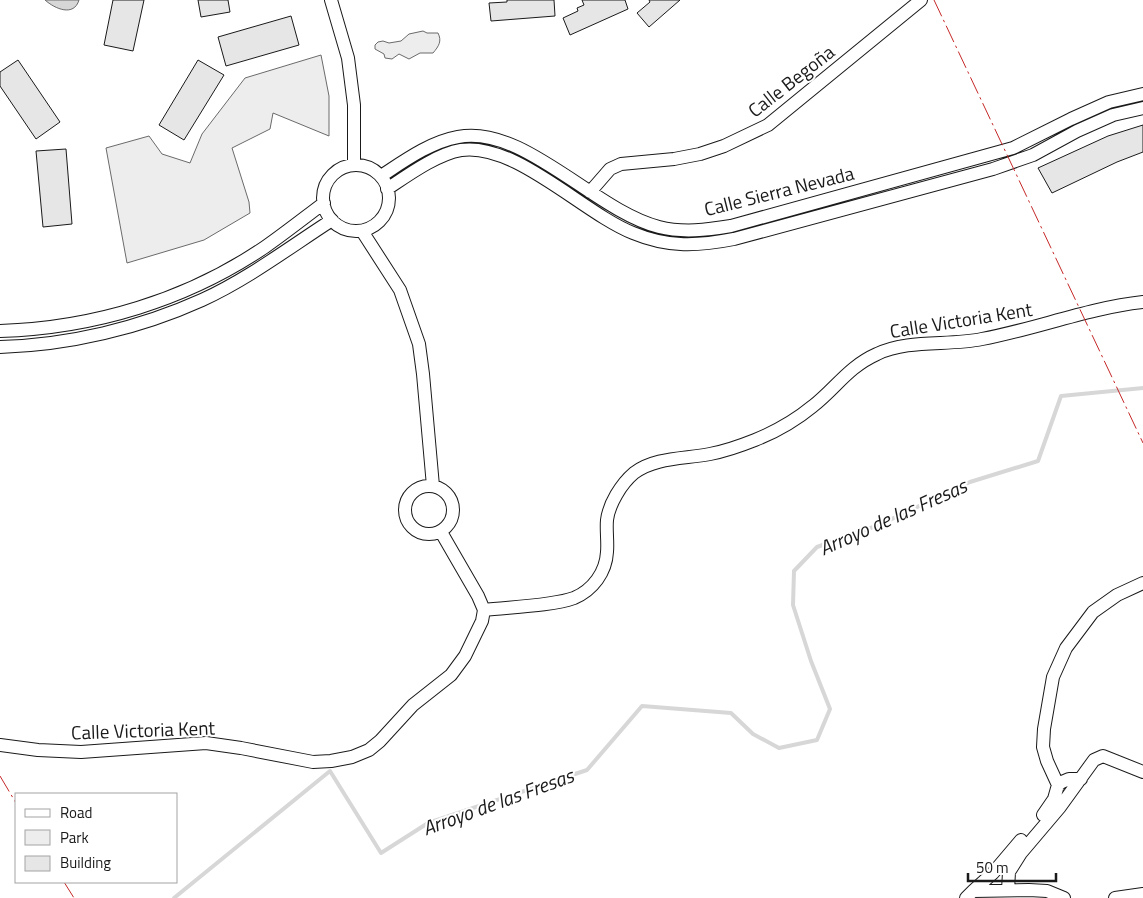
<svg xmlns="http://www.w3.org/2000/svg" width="1143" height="898" font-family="'Titillium Web',sans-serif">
  <rect width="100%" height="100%" fill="#fff"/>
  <path fill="#ededed" stroke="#6a6a6a" d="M 423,31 L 427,33 L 438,33 C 442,41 439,46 433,53 L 420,53 L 409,59 L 399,54 L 392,59 L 385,58 L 384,54 L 375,49 L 375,45 L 378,42 L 383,41 L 389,43 L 401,41 L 409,34 Z
    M 321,55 L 329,96 L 329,136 L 273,113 L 270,129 L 232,148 L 249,202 L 250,213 L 204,240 L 127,263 L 106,148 L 149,136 L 162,154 L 190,163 L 202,134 L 245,78 Z"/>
  <path fill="#d7d7d7" stroke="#6a6a6a" d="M 45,0 L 79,0 C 74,17 55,9 45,0 Z"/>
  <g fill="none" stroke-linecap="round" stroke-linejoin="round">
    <path stroke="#d7d7d7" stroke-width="4" d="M 174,898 L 330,771 L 381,853 L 428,823 L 587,770 L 642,706 L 731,713 L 753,734 L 779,748 L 817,740 L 830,709 L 811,661 L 793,605 L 794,571 L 817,547 L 879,525 L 970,482 L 1038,461 L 1061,396 L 1143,388"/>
  </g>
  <path fill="#e6e6e6" stroke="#1a1a1a" d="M 113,0 L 144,0 L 133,51 L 104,45 Z
    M 198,0 L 228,0 L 230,12 L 201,17 Z
    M 507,0 L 554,0 L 555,16 L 491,21 L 489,3 L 507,2 Z
    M 582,0 L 625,0 L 628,9 L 570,35 L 563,18 L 578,11 L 577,8 L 584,5 Z
    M 649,0 L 680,0 L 649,27 L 637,13 L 650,2 Z
    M 291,16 L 299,45 L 226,66 L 218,37 Z
    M 18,60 L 60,122 L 36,139 L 0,86 L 0,72 Z
    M 198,60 L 224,75 L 184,140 L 159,125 Z
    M 1143,125 L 1143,152 L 1117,162 L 1052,193 L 1038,168 L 1108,136 Z
    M 66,149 L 72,224 L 43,227 L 36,151 Z"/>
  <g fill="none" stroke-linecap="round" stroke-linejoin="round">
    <g stroke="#1a1a1a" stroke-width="14">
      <path id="minor" d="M 331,0 L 348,58 L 354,105 L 354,165
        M323 198a33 33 0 1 1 66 0a33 33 0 1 1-66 0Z
        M 381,176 C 404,161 430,142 458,137 C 523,124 595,211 659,227 C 683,233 707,230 731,226 L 1013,148 L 1071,119 L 1109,102 L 1143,94
        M 387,189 C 408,175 437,154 461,150 C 515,142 583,213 633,233 C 669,248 698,246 734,239 L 993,169 L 1033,155 L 1077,131 L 1113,115 L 1143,108
        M 590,192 L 610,169 L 621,164 L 674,159 L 700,154 L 724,146 L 768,125 L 921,0
        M 362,231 L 400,290 L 419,344 L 423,374 L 433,486
        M 0,331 C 94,328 187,300 265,247 C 285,233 304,218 324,203
        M 0,347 C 69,345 140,328 202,300 C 248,279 290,247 332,220
        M405 510a24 24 0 1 1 48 0a24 24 0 1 1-48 0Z
        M 484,610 C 509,607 552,606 574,598 C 593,590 606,572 607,552 C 608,542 606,531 607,520 C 609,504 621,484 634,473 C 655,457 685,459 710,454 C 726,451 740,446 755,440 C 775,432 796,420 813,406 C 836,388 848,367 877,354 C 908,339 948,346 982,339 C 1036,329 1088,308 1143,302
        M 0,745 L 38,750 L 81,752 L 206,743 L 241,748 L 313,762 L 331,761 L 352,757 L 369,750 L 380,741 L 413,705 L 451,675 L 465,656 L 482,621 L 484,610 L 478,596 L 441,532
        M 1058,785 L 1047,761 L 1043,747 L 1044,729 L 1053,677 L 1066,648 L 1093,612 L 1117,595 L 1143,583
        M 1043,815 L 1054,799 L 1058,785 L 1062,782 L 1069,779 L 1081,779
        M 1008,890 L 1009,872 L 1021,853 L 1060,807 L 1094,760 L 1103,756 L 1143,772
        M 973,891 L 993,873 L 1021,840
        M 966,898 L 973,891 L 1029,890 L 1047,891 L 1064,898
        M 1115,898 L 1143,894"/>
    </g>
    <use href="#minor" stroke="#fff" stroke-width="12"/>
    <path stroke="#c62828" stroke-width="1" stroke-dasharray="18 4 2.5 4" stroke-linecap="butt" d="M 934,0 L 1143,443
      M 0,776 L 16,803
      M 64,882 L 74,898"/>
  </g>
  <g text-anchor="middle" stroke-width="4" stroke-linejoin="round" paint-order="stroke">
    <g font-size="19" fill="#1a1a1a" stroke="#fff">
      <text transform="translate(791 81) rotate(-38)" y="7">Calle Begoña</text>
      <text transform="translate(779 191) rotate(-14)" y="7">Calle Sierra Nevada</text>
      <text transform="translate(961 320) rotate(-9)" y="7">Calle Victoria Kent</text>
      <text transform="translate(143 730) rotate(-2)" y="7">Calle Victoria Kent</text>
    </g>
    <g font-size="20" font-style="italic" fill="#1a1a1a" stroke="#fff">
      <text transform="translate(893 517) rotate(-24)" y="7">Arroyo de las Fresas</text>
      <text transform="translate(498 802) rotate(-20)" y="7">Arroyo de las Fresas</text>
    </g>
  </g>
  <rect x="15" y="793" width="162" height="90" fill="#ffffff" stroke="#a3a3a3"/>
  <rect x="25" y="809" width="25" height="8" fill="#ffffff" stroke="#a3a3a3"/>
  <text x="60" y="818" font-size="15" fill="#1a1a1a">Road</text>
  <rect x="25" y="830" width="25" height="15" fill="#ededed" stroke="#a3a3a3"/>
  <text x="60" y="843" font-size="15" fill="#1a1a1a">Park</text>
  <rect x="25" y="856" width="25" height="15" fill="#e6e6e6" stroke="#a3a3a3"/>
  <text x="60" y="868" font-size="15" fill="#1a1a1a">Building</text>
  <path d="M968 873v8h88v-8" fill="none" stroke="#1a1a1a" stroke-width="2.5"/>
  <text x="976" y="873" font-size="15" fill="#1a1a1a" stroke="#ffffff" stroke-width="4" paint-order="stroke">50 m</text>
</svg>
